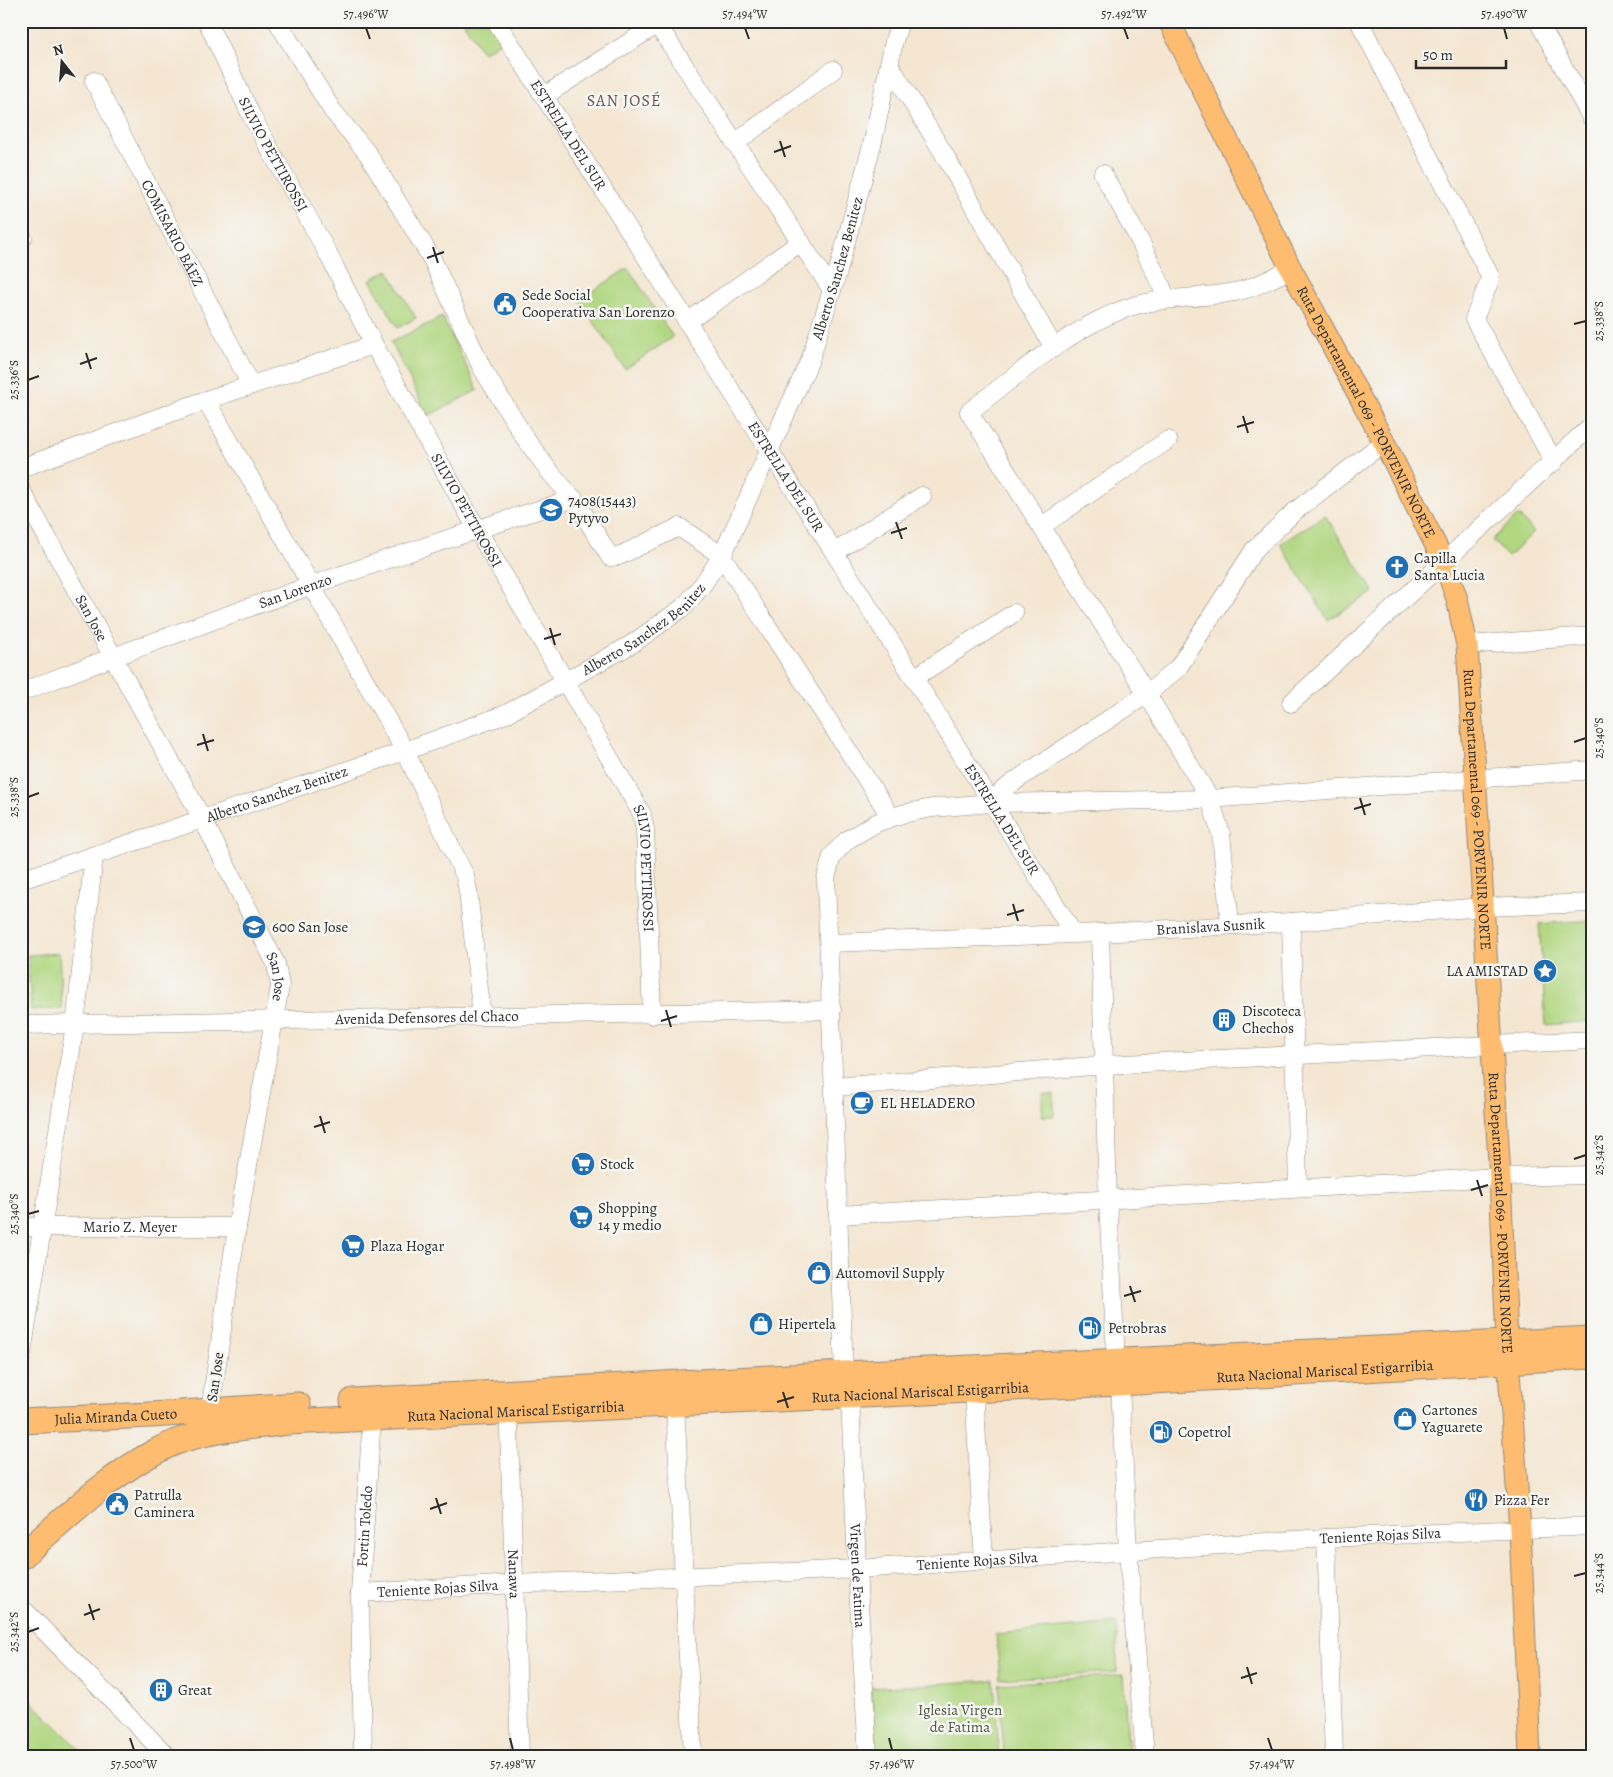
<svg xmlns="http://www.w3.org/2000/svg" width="1613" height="1777" font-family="Alegreya,serif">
  <rect width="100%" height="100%" fill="#f6f6f2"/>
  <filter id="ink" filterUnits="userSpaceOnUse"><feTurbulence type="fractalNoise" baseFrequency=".02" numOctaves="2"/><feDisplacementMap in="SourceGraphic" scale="10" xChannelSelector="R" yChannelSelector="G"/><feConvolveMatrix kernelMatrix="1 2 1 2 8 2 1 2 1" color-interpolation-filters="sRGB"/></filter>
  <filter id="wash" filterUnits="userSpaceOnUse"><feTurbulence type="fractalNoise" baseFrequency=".0096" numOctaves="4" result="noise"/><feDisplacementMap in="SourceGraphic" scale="20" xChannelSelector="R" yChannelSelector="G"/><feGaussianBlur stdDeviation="1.12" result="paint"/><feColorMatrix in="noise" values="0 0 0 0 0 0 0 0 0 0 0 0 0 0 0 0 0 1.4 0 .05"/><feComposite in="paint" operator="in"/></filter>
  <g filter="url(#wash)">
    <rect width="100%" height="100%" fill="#f4e6d1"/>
    <path fill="#b1d781" stroke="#6e8156" d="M 463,21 L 493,21 L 504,39 L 483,53 Z
      M 628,268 L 673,337 L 625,369 L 579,300 Z
      M 388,270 L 416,318 L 398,328 L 370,280 Z
      M 442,317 L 478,390 L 428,416 L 391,342 Z
      M 1325,515 L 1374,592 L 1328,620 L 1280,544 Z
      M 1518,515 L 1534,532 L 1508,557 L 1492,540 Z
      M 1592,920 L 1592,1021 L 1546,1025 L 1539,924 Z
      M 59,953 L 62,1009 L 31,1010 L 28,955 Z
      M 1042,1093 L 1054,1093 L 1054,1116 L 1042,1116 Z
      M 1117,1623 L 1117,1672 L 1000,1679 L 996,1634 Z
      M 1123,1675 L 1129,1756 L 1004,1756 L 999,1684 Z
      M 994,1680 L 999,1756 L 876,1756 L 871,1688 Z
      M 21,1691 L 86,1756 L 21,1756 Z"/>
  </g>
  <g filter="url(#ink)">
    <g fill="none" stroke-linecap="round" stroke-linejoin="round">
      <g stroke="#90887e" stroke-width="19">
        <g id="minor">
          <path id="s1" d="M 207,21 L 252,117 L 326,250 L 374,345 L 477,529 L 642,814 L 645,829 L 652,1015"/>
          <path d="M 277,21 L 332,110 L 368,154 L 432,259 L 482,368 L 525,438 L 549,471 L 577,503 L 610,557 L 619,556 L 679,527 L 722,556 L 891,817"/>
          <path id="s2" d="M 496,21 L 914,678 L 1073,933"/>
          <path d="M 655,21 L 832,290"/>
          <path d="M 1359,21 L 1489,274 L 1490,280 L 1474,319 L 1554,462"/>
          <path d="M 1538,21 L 1592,119"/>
          <path d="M 889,64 L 944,154 L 1054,348"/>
          <path id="s3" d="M 94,81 L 251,385"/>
          <path d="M 544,96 L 663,21"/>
          <path d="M 735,143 L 833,70"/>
          <path d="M 1103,174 L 1140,241 L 1161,285 L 1166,298"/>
          <path d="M 21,238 L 23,238"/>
          <path d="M 687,322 L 801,242"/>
          <path d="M 206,400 L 405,751 L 465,876 L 468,891 L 482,1016"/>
          <path d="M 21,468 L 206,400 L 374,345"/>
          <path id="s4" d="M 21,490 L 203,820 L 276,964 L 280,986 L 237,1227 L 210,1411 L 212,1422"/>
          <path d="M 1042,526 L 1168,440"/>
          <path d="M 835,552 L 922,496"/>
          <path d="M 1467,645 L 1592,636"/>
          <path d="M 914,678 L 1014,613"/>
          <path id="s5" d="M 21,692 C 203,622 387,557 573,499"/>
          <path d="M 1291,703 L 1592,425"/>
          <path d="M 991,803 L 1003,790 L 1021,777 L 1147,694 L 1178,668 L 1254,550 L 1294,512 L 1384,442"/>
          <path id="s6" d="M 21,880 L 405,751 L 506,714 L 632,644 L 685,606 L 703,584 L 722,556 L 810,360 L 838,271 L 873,141 L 894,41 L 900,21"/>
          <path d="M 1291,922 L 1298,1188"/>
          <path d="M 1230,924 L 1221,834 L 1210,799 L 1147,694 L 969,412 C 1017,375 1075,324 1133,306 C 1168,296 1204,299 1239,291 C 1257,287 1274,277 1291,269"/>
          <path d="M 1100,933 L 1108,1200 L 1116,1362 L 1120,1385 L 1128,1552 L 1145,1756"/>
          <path id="s7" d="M 829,943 L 1100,933 L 1291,922 L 1483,907 L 1592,903"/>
          <path id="s8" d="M 21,1025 L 832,1010"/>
          <path d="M 834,1087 L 1105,1065 L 1592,1040"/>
          <path d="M 838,1215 L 1500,1177 L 1592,1175"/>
          <path id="s9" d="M 21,1227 L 237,1227"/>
          <path d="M 21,1359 L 75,1025 L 94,855"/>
          <path d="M 844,1374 L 826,878 L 832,856 L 847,840 L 876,823 L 902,814 L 932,808 L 991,803 L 1210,799 L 1592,770"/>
          <path d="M 974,1390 L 984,1561"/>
          <path id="s10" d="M 850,1395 L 857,1569 L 868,1756"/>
          <path id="s11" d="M 508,1400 L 520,1756"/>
          <path d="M 675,1403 L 693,1756"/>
          <path d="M 1326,1538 L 1334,1756"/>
          <path id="s12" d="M 360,1593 L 515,1584 L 857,1569 L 1326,1538 L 1592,1526"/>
          <path d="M 21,1607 L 167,1756"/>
          <path id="s13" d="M 363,1756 L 360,1593 L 372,1417"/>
        </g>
      </g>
      <g stroke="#90887e" stroke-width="23">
        <g id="major">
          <path id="s14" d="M 1169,21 L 1291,269 L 1384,442 L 1444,562 L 1457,599 L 1467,645 L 1500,1177 L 1507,1343 L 1520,1529 L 1530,1756"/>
        </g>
      </g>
      <g stroke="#90887e" stroke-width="27">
        <g id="highway">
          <path d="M 353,1401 L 844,1374 L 1592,1339"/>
          <path id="s15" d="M 21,1421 L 151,1415 L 298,1405"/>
          <path id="s16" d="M 21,1557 C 65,1518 121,1464 176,1442 C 211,1429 251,1427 288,1422 L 1118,1383 L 1592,1356"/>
        </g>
      </g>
      <use href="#minor" stroke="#fff" stroke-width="18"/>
      <use href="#major" stroke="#fdbc6f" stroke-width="21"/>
      <use href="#highway" stroke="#fdbc6f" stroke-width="25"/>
    </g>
  </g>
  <path fill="none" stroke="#2b2b2b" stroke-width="2" d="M 366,28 L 370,39M 745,28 L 749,39M 1124,28 L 1128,39M 1504,28 L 1507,39M 780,141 L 785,157M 774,152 L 791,146M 433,247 L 438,263M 427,258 L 444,252M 1574,324 L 1586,321M 86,353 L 91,369M 80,364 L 97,358M 28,380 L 39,376M 1243,416 L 1248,433M 1237,427 L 1254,422M 896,522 L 902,539M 891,533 L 907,528M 550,628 L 555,645M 544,639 L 561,634M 203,734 L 208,751M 1574,742 L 1586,738M 197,745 L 214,740M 28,797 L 39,793M 1360,798 L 1365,815M 1354,809 L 1371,804M 1013,904 L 1018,921M 1007,915 L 1024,910M 666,1010 L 671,1027M 661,1021 L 677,1016M 320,1116 L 325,1133M 314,1127 L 330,1122M 1574,1159 L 1586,1155M 1477,1180 L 1482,1196M 1471,1190 L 1488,1185M 28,1214 L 39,1211M 1130,1286 L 1135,1302M 1124,1296 L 1141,1291M 783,1392 L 788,1408M 777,1402 L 794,1397M 436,1498 L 441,1514M 430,1509 L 447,1503M 1574,1576 L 1586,1573M 89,1604 L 94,1620M 84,1615 L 100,1609M 28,1632 L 39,1628M 1247,1667 L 1252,1684M 1241,1678 L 1257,1673M 130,1738 L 134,1750M 510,1738 L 513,1750M 889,1738 L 892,1750M 1268,1738 L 1272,1750"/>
  <defs>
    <g id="civic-disc" transform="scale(1.25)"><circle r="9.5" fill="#1f6fb2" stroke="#f6f6f2"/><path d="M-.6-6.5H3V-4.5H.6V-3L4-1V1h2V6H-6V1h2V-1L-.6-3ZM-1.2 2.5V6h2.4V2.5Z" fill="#fff"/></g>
    <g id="school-disc" transform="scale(1.25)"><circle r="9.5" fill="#1f6fb2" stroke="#f6f6f2"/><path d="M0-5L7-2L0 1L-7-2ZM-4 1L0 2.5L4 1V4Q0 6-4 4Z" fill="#fff"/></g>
    <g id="church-disc" transform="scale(1.25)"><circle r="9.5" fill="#1f6fb2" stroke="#f6f6f2"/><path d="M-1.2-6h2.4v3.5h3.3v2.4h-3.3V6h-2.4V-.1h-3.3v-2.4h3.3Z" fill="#fff"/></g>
    <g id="sight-disc" transform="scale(1.25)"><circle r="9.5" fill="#1f6fb2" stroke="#f6f6f2"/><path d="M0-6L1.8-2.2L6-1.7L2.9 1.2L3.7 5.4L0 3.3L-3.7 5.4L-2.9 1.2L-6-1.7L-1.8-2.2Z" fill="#fff"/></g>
    <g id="building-disc" transform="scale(1.25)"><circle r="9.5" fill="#1f6fb2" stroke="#f6f6f2"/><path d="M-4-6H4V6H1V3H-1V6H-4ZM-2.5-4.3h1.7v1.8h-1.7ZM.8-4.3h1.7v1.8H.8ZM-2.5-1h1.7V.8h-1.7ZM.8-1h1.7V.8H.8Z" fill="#fff"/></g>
    <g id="cafe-disc" transform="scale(1.25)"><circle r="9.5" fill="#1f6fb2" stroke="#f6f6f2"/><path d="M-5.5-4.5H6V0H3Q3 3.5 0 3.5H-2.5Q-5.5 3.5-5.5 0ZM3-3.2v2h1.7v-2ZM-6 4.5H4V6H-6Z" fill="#fff"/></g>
    <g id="supermarket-disc" transform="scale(1.25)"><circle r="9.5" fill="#1f6fb2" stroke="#f6f6f2"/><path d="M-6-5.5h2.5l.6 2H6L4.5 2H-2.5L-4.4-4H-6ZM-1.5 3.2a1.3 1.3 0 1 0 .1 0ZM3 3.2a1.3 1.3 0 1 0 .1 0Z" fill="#fff"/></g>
    <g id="shop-disc" transform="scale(1.25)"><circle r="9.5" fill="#1f6fb2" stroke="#f6f6f2"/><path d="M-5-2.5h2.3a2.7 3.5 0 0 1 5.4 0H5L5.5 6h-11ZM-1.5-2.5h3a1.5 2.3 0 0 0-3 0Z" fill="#fff"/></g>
    <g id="fuel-disc" transform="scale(1.25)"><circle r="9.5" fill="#1f6fb2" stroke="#f6f6f2"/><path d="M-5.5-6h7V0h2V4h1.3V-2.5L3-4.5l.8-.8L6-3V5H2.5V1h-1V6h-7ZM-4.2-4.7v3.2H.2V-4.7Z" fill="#fff"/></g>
    <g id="restaurant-disc" transform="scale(1.25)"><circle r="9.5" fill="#1f6fb2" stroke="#f6f6f2"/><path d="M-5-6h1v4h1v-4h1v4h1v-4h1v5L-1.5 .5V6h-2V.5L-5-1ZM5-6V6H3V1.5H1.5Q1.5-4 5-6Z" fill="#fff"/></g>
  </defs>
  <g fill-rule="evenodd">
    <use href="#civic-disc" x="505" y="304"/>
    <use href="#school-disc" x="551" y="510"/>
    <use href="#church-disc" x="1397" y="567"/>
    <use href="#school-disc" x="254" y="927"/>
    <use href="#sight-disc" x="1545" y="971"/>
    <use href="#building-disc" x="1224" y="1020"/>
    <use href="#cafe-disc" x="862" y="1103"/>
    <use href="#supermarket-disc" x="583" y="1164"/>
    <use href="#supermarket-disc" x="581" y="1217"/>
    <use href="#supermarket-disc" x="353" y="1246"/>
    <use href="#shop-disc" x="819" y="1273"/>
    <use href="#shop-disc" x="761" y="1324"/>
    <use href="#fuel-disc" x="1090" y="1328"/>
    <use href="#shop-disc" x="1405" y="1419"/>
    <use href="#fuel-disc" x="1161" y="1432"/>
    <use href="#restaurant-disc" x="1476" y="1500"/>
    <use href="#civic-disc" x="117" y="1504"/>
    <use href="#building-disc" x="161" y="1690"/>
  </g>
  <g text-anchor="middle" stroke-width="5" stroke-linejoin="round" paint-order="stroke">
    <g font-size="15" fill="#2b2b2b" stroke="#f6f6f2">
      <text dy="5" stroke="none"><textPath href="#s2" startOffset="135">ESTRELLA DEL SUR</textPath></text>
      <text dy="5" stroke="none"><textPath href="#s1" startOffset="149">SILVIO PETTIROSSI</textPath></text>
      <text dy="5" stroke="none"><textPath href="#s3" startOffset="171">COMISARIO BÁEZ</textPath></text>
      <text dy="5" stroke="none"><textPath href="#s6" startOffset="1095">Alberto Sanchez Benitez</textPath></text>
      <text dy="5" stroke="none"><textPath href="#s14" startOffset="438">Ruta Departamental 069 - PORVENIR NORTE</textPath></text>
      <text dy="5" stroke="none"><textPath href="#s2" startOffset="540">ESTRELLA DEL SUR</textPath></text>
      <text dy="5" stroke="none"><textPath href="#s1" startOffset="554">SILVIO PETTIROSSI</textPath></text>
      <text dy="5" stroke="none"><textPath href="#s5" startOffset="292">San Lorenzo</textPath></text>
      <text dy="5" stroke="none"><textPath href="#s4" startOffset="146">San Jose</textPath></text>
      <text dy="5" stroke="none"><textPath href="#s6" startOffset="675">Alberto Sanchez Benitez</textPath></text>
      <text dy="5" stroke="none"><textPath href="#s6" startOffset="270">Alberto Sanchez Benitez</textPath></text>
      <text dy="5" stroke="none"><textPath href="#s14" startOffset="858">Ruta Departamental 069 - PORVENIR NORTE</textPath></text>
      <text dy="5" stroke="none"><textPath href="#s2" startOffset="945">ESTRELLA DEL SUR</textPath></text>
      <text dy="5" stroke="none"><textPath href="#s1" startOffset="959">SILVIO PETTIROSSI</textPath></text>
      <text dy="5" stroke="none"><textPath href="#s7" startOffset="382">Branislava Susnik</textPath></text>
      <text dy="5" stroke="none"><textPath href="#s4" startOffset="551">San Jose</textPath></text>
      <text dy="5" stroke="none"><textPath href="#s8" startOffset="406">Avenida Defensores del Chaco</textPath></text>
      <text dy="5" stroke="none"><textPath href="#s14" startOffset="1262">Ruta Departamental 069 - PORVENIR NORTE</textPath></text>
      <text dy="5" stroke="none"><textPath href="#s9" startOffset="109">Mario Z. Meyer</textPath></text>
      <text dy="5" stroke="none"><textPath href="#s16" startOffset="1346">Ruta Nacional Mariscal Estigarribia</textPath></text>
      <text transform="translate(215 1377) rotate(-82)" y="5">San Jose</text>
      <text dy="5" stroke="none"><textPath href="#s16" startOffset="941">Ruta Nacional Mariscal Estigarribia</textPath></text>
      <text dy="5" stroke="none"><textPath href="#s16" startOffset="536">Ruta Nacional Mariscal Estigarribia</textPath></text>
      <text dy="5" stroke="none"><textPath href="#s15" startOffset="95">Julia Miranda Cueto</textPath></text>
      <text dy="5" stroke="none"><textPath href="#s13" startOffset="230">Fortin Toledo</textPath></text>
      <text dy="5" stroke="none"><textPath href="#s12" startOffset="1022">Teniente Rojas Silva</textPath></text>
      <text dy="5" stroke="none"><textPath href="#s12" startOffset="618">Teniente Rojas Silva</textPath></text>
      <text dy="5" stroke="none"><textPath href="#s11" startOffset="174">Nanawa</textPath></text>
      <text dy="5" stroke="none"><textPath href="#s10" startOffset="181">Virgen de Fatima</textPath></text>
      <text dy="5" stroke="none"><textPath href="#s12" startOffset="78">Teniente Rojas Silva</textPath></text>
    </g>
    <g font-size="15" fill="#2b2b2b" stroke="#f6f6f2" text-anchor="start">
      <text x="522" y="300">Sede Social<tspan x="522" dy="17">Cooperativa San Lorenzo</tspan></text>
      <text x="568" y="506">7408(15443)<tspan x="568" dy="17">Pytyvo</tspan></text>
      <text x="1414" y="563">Capilla<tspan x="1414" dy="17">Santa Lucia</tspan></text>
      <text x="272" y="932">600 San Jose</text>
      <text x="1528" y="976" text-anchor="end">LA AMISTAD</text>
      <text x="1242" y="1016">Discoteca<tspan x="1242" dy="17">Chechos</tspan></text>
      <text x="880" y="1108">EL HELADERO</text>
      <text x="600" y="1169">Stock</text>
      <text x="598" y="1213">Shopping<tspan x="598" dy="17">14 y medio</tspan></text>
      <text x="370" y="1251">Plaza Hogar</text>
      <text x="836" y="1278">Automovil Supply</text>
      <text x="778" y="1329">Hipertela</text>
      <text x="1108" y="1333">Petrobras</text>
      <text x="1422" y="1415">Cartones<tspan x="1422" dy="17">Yaguarete</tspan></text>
      <text x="1178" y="1437">Copetrol</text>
      <text x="134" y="1500">Patrulla<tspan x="134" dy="17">Caminera</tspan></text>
      <text x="1494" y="1505">Pizza Fer</text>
      <text x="178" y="1695">Great</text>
    </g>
    <g font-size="15" fill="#4c5640" stroke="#f6f6f2">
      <text x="960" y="1715">Iglesia Virgen<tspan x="960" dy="17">de Fatima</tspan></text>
    </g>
    <g font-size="16" letter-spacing="1" fill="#695250" stroke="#f6f6f2">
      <text x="624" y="106">SAN JOSÉ</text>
    </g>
  </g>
  <rect width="1613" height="1777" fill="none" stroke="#f6f6f2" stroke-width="55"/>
  <g transform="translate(62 62) rotate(343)" stroke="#f6f6f2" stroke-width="4" paint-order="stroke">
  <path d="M0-4L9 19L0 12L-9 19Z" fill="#2b2b2b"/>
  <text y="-8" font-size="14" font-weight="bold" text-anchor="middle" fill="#2b2b2b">N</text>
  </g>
  <path d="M1416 60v8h90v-8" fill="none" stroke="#2b2b2b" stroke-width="2.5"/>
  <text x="1423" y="60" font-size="15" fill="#2b2b2b" stroke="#f6f6f2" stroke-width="4" paint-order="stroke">50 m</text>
  <rect x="28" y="28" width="1558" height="1722" fill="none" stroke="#2b2b2b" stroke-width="2"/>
  <g font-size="12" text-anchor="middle" fill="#2b2b2b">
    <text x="366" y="18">57.496°W</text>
    <text x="745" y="18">57.494°W</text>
    <text x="1124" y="18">57.492°W</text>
    <text x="1504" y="18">57.490°W</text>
    <text transform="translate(1599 321) rotate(-90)" y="4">25.338°S</text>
    <text transform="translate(14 380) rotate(-90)" y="4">25.336°S</text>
    <text transform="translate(1599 738) rotate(-90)" y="4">25.340°S</text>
    <text transform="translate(14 797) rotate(-90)" y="4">25.338°S</text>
    <text transform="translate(1599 1155) rotate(-90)" y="4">25.342°S</text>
    <text transform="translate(14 1214) rotate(-90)" y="4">25.340°S</text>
    <text transform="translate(1599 1573) rotate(-90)" y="4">25.344°S</text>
    <text transform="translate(14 1632) rotate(-90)" y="4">25.342°S</text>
    <text x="134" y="1768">57.500°W</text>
    <text x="513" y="1768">57.498°W</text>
    <text x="892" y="1768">57.496°W</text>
    <text x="1272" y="1768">57.494°W</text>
  </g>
</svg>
